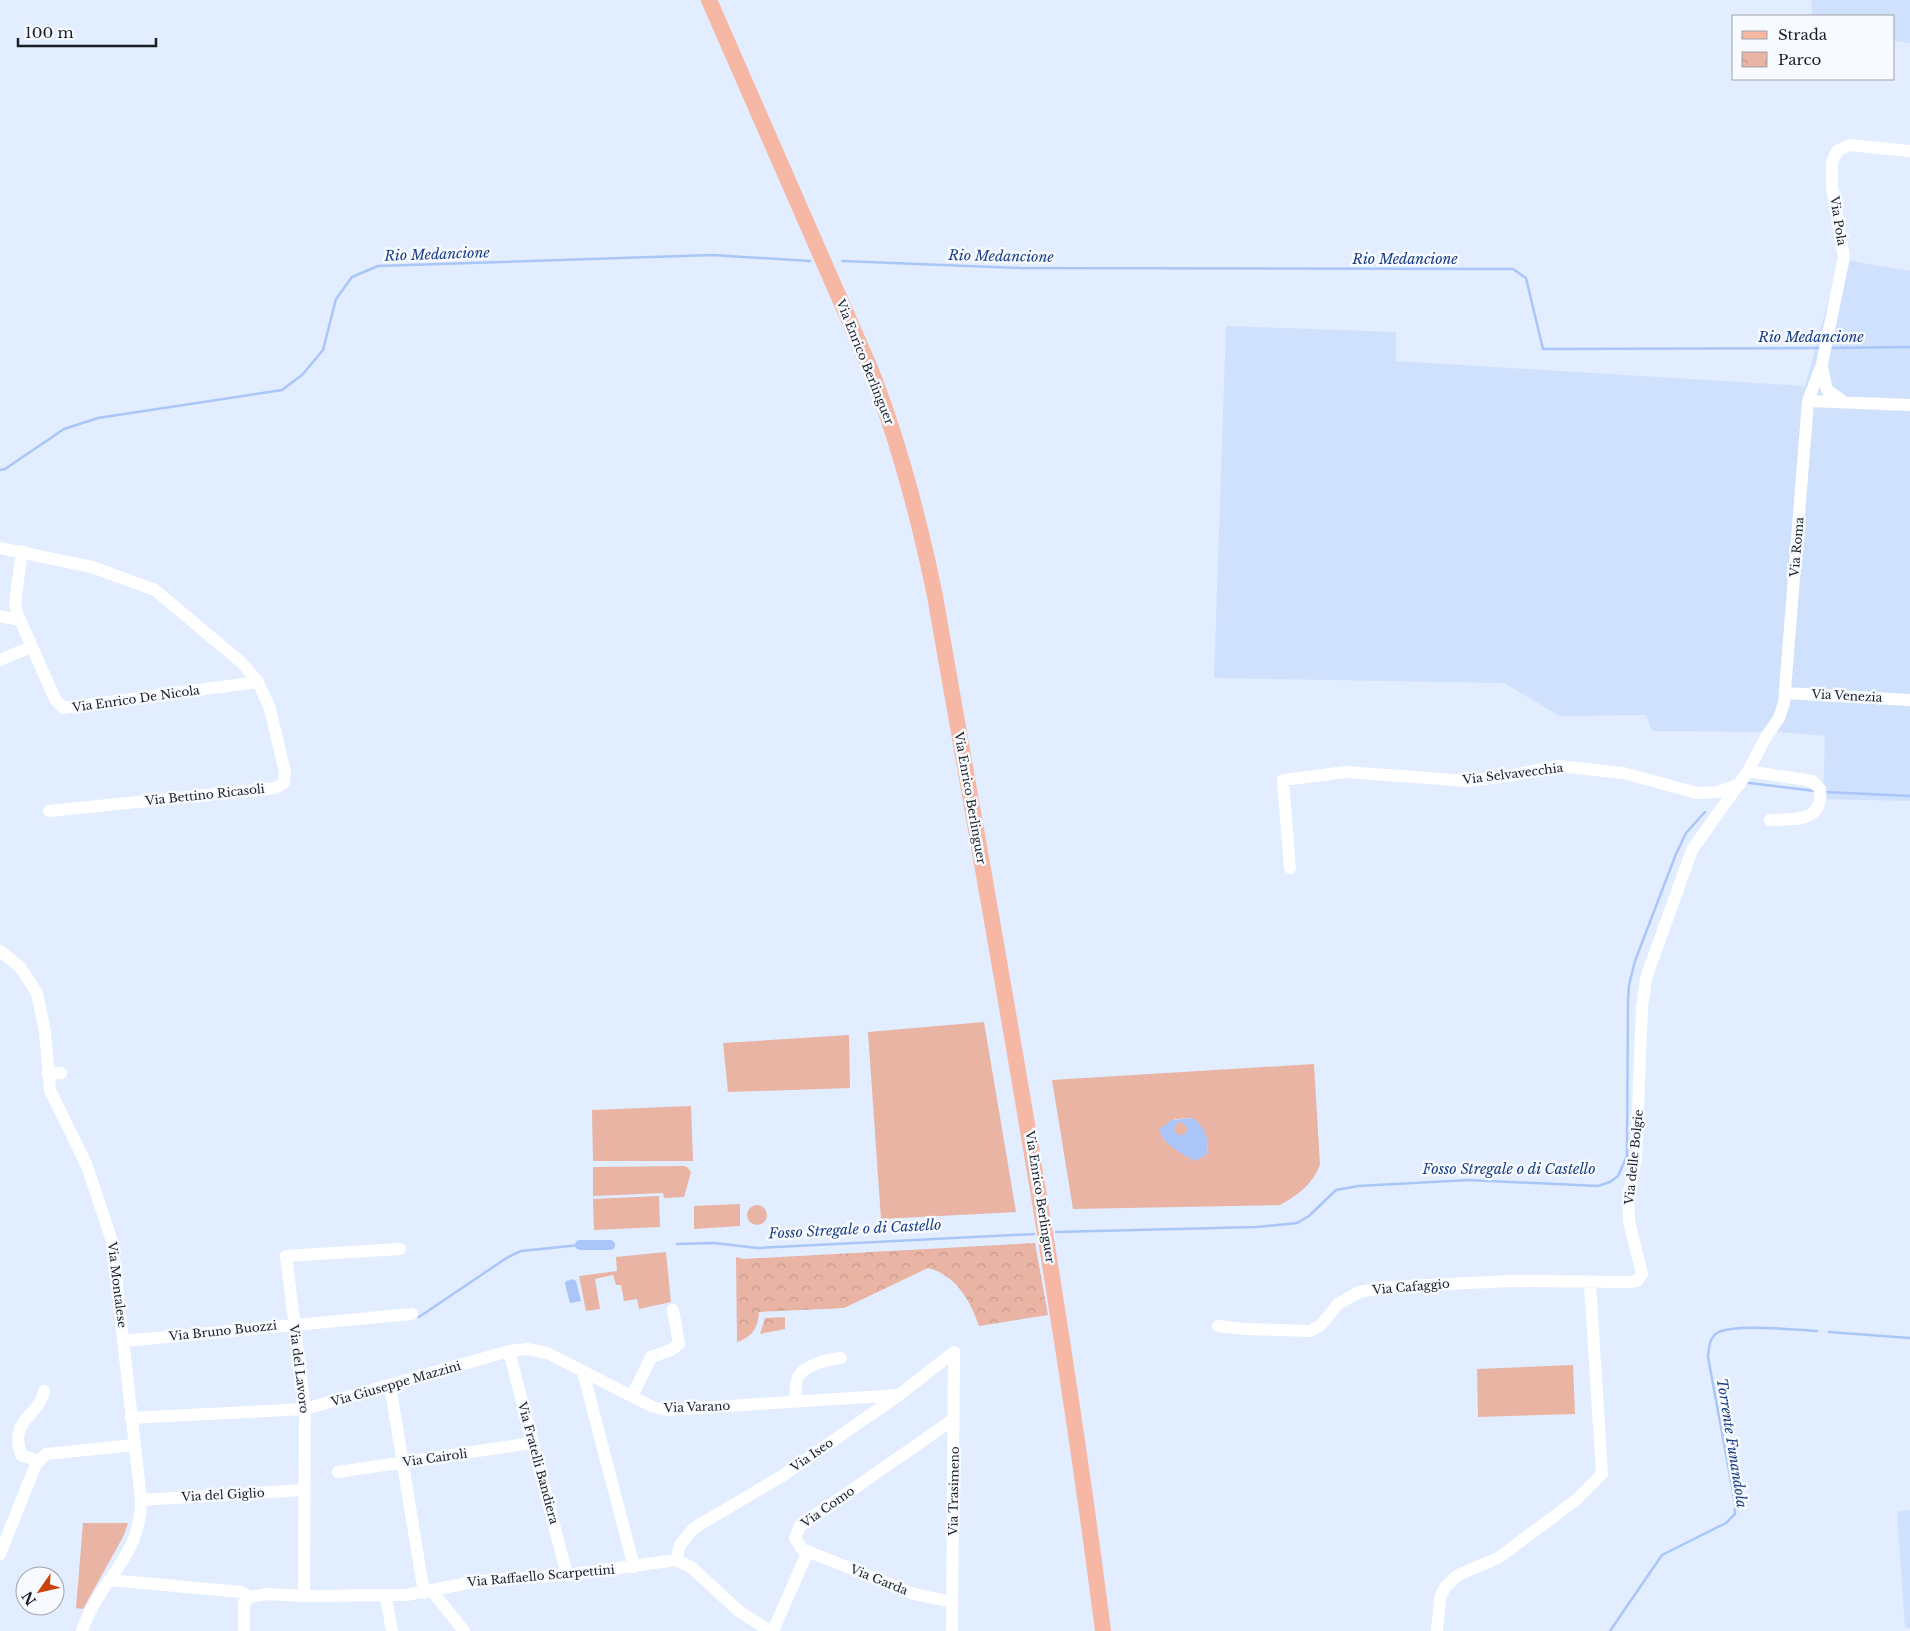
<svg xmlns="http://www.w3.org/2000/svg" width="1910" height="1631" font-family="'Libre Baskerville',serif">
  <defs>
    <pattern id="park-crowns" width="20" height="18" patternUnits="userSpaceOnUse" patternTransform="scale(1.25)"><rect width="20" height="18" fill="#e9b4a4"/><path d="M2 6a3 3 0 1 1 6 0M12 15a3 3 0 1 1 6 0" fill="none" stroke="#c79a8d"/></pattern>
  </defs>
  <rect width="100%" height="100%" fill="#e2edff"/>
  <path fill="#d0e1fe" d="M 1811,0 L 1910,0 L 1910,43 L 1894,41 L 1894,16 L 1812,16 Z
    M 1840,259 L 1910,271 L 1910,801 L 1823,799 L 1825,736 L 1779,732 L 1652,731 L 1646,715 L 1560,716 L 1504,683 L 1214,678 L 1226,326 L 1396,332 L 1396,361 L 1805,386 Z
    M 1910,1510 L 1910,1628 L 1905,1628 L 1897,1512 Z"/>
  <path fill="#e9b4a4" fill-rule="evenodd" d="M 984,1022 L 1016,1212 L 881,1219 L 868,1032 Z
    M 849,1035 L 850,1088 L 728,1092 L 723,1043 Z
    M 1314,1064 L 1320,1165 C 1312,1185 1298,1195 1280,1205 L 1073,1209 L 1052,1080 ZM 1192,1118 C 1203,1129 1210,1139 1207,1154 L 1195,1161 L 1165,1141 L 1160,1132 L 1175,1119 Z
    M 691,1106 L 693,1161 L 593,1161 L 592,1110 Z
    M1174 1129a7 7 0 1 1 14 0a7 7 0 1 1-14 0Z
    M 683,1166 L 687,1167 L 691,1172 L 684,1197 L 664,1198 L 663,1193 L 593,1196 L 593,1167 Z
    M 659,1196 L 660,1227 L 594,1230 L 593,1199 Z
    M 740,1204 L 740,1226 L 694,1229 L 694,1206 Z
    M747 1215a10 10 0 1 1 20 0a10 10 0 1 1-20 0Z
    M 666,1252 L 671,1302 L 639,1309 L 637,1299 L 624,1301 L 621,1285 L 616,1285 L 613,1275 L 595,1279 L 600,1309 L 586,1311 L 579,1276 L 617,1271 L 616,1257 Z
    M 1573,1365 L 1575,1414 L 1478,1417 L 1477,1369 Z
    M 83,1523 L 128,1523 L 124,1535 L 83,1609 L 76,1608 Z"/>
  <path fill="url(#park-crowns)" d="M 1035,1243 L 1048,1315 L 979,1326 C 970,1300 956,1275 928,1268 L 844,1308 L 759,1312 C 758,1328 752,1337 737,1342 L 736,1257 L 743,1259 Z
    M 785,1317 L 785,1329 L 760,1334 L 765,1318 Z"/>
  <path fill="#aac6f8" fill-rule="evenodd" d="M 1192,1118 C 1205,1125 1210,1141 1207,1154 L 1195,1161 C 1184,1155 1160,1143 1160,1129 L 1171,1120 ZM 1182,1122 L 1188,1129 L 1184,1135 L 1176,1134 L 1174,1130 L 1176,1124 Z
    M 573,1279 L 576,1281 L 581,1301 L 570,1303 L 565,1284 L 566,1281 Z"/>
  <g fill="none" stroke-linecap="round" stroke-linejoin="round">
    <path stroke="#aac6f8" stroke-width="2.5" d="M 842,261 L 1020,268 L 1513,269 L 1526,278 L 1543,349 L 1821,348
      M 1829,348 L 1910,347
      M 0,470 L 5,469 L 64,429 L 98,418 L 282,390 L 302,375 L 323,350 L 336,299 L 352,277 L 378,266 L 712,255 L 810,261
      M 1749,783 L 1815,791
      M 1825,792 L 1910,796
      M 1056,1232 L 1256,1227 L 1297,1223 L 1309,1216 L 1336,1190 L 1358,1186 L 1469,1180 L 1598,1186 L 1610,1182 L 1618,1176 L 1627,1156 L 1628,1002 L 1629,985 L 1635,961 L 1676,854 L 1686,833 L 1705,812
      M 677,1244 L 714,1243 L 757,1248 L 1034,1234
      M 419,1317 L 508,1257 L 521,1251 L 580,1245
      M 1829,1332 L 1910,1338
      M 1610,1631 L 1662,1555 L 1726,1523 L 1735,1514 L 1735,1503 L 1708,1357 C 1709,1349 1709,1338 1717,1333 C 1733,1323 1796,1330 1817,1331"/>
    <path stroke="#aac6f8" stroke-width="10" d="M 580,1245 L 610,1245"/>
    <path stroke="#fff" stroke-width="12" d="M 1822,367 L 1827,390 L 1844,402
      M 1808,401 L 1910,405
      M 0,548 L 92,567 L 155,590 L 242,663 L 258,682 L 270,709 L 285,772 L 284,783 L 275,788 L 49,811
      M 22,551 L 15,603 L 17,613 L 55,699 L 63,708 L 258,682
      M 0,616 L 19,620
      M 0,660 L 31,647
      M 1785,693 L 1910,700
      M 1748,771 L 1812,781 L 1820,789 C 1824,823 1793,819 1770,820
      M 1290,868 L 1283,780 L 1346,772 L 1468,781 L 1508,776 L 1558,766 L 1623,773 L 1697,793 L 1718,792 L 1740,784
      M 0,951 L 20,967 L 37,993 L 45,1032 L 50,1090 L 87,1166 L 112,1241 L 141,1500 C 141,1559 98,1580 82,1631
      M 48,1074 L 61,1073
      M 1218,1326 L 1244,1329 L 1310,1331 L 1321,1325 L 1338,1304 L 1359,1292 L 1388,1287 L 1510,1281 L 1628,1282 L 1637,1281 L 1642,1274 L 1629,1221 L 1628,1198 L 1636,1159 L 1642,1008 L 1646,978 L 1692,850 L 1748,771 L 1766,737 L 1779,718 L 1784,703 L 1808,401 L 1822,364 L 1844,257 L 1832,187 L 1832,162 L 1837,151 L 1849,145 L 1910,151
      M 124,1341 L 412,1314
      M 509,1351 L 567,1575
      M 583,1372 L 634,1567
      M 390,1385 L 424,1593
      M 632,1396 L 651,1357 L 671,1350 L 679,1344 L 673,1310
      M 795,1401 C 796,1394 795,1384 798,1377 C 805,1365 828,1359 841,1358
      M 131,1418 L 305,1409 L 509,1351 L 527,1349 L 547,1353 L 653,1407 L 667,1410 L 899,1395
      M 38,1461 L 21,1455 C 9,1418 39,1417 44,1391
      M 338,1472 L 532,1443
      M 141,1500 L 304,1490
      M 0,1554 L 36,1464 L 46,1454 L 134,1445
      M 676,1560 L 680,1545 L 694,1528 L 782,1476 L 899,1395 L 954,1352
      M 110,1580 L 241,1592 L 250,1597 L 267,1594 L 304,1596 L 406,1595 L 479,1581 L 567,1575 L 676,1560 L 691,1567 L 740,1612 L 770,1631
      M 432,1591 L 464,1631
      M 304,1596 L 305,1409 L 286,1256 L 400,1249
      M 386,1597 L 392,1631
      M 952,1602 L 914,1594 L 802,1549 L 795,1538 L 800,1526 L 954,1419
      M 244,1631 L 244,1603 L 250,1597
      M 773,1631 L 808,1551
      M 952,1631 L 954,1352
      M 1437,1631 L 1440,1598 L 1445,1587 L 1458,1575 L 1498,1558 L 1576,1500 L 1602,1474 L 1590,1283"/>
    <path stroke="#f6b7a4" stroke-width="16" d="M 709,0 L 870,368 C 899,442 919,518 935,596 C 995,940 1059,1284 1103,1631"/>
  </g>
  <g text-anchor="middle" stroke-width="5" stroke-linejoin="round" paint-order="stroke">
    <g font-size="12" fill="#1a1e26" stroke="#f7fafe">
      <text transform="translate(1838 221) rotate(81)" y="4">Via Pola</text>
      <text transform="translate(865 362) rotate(68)" y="4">Via Enrico Berlinguer</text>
      <text transform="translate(1797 547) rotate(-85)" y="4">Via Roma</text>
      <text transform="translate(1847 696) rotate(3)" y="4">Via Venezia</text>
      <text transform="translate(136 699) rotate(-8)" y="4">Via Enrico De Nicola</text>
      <text transform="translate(1513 774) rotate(-7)" y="4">Via Selvavecchia</text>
      <text transform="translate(205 795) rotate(-6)" y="4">Via Bettino Ricasoli</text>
      <text transform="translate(970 798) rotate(80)" y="4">Via Enrico Berlinguer</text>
      <text transform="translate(1634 1157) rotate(-84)" y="4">Via delle Bolgie</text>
      <text transform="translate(1040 1197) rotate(81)" y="4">Via Enrico Berlinguer</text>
      <text transform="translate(117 1285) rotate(83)" y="4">Via Montalese</text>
      <text transform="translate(1411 1287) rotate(-5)" y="4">Via Cafaggio</text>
      <text transform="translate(223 1331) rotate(-6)" y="4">Via Bruno Buozzi</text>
      <text transform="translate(299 1369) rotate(83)" y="4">Via del Lavoro</text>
      <text transform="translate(396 1384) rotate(-16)" y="4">Via Giuseppe Mazzini</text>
      <text transform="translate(697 1407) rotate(-2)" y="4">Via Varano</text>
      <text transform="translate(812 1455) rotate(-35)" y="4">Via Iseo</text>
      <text transform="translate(435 1458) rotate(-8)" y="4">Via Cairoli</text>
      <text transform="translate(538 1463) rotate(75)" y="4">Via Fratelli Bandiera</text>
      <text transform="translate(954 1491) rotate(-89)" y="4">Via Trasimeno</text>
      <text transform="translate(223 1495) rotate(-3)" y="4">Via del Giglio</text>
      <text transform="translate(828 1507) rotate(-35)" y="4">Via Como</text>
      <text transform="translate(541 1576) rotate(-5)" y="4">Via Raffaello Scarpettini</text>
      <text transform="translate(879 1580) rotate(22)" y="4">Via Garda</text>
    </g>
    <g font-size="14" font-style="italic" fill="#173c83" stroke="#f7fafe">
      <text transform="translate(437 254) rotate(-2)" y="5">Rio Medancione</text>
      <text transform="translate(1001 256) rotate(1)" y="5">Rio Medancione</text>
      <text x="1405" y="264">Rio Medancione</text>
      <text x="1811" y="342">Rio Medancione</text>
      <text x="1509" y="1174">Fosso Stregale o di Castello</text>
      <text transform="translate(855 1229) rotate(-3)" y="5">Fosso Stregale o di Castello</text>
      <text transform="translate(1732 1443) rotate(81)" y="5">Torrente Funandola</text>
    </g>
  </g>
  <rect x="1732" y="15" width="162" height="65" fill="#f7fafe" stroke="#9fa2a8"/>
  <rect x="1742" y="31" width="25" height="8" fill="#f6b7a4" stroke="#9fa2a8"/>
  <text x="1778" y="40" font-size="15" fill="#1a1e26">Strada</text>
  <rect x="1742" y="52" width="25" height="15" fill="url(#park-crowns)" stroke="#9fa2a8"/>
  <text x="1778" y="65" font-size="15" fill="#1a1e26">Parco</text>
  <g transform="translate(40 1591) rotate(236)"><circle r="24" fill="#f7fafe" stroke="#9fa2a8"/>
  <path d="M0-4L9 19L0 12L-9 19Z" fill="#ca430f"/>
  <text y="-8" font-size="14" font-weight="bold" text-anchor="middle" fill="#1a1e26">N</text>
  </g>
  <path d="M18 38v8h138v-8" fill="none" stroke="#1a1e26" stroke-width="2.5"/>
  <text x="25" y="38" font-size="15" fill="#1a1e26" stroke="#f7fafe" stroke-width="4" paint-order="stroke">100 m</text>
</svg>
